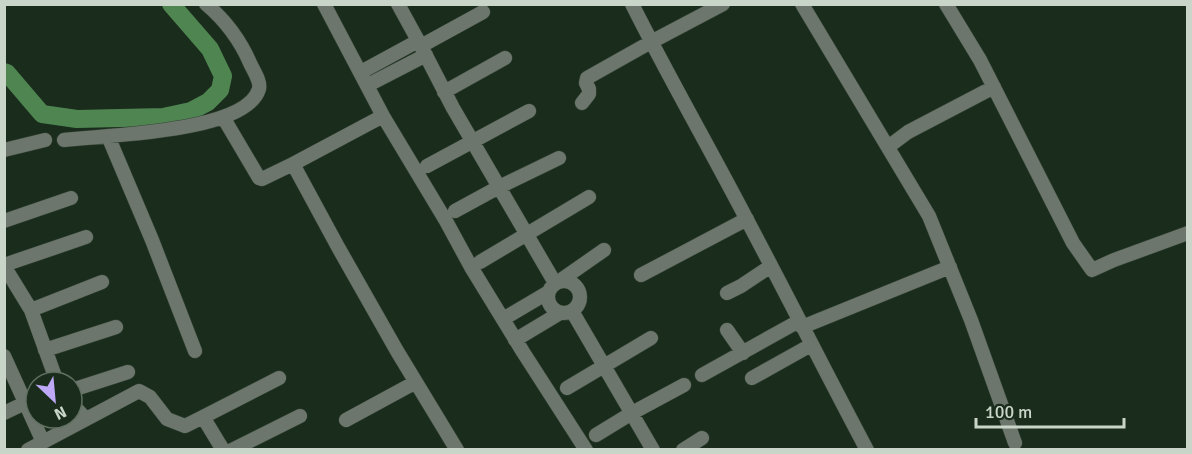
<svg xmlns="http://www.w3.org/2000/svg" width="1192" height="454" font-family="Signika,sans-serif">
  <rect width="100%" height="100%" fill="#1a2c1b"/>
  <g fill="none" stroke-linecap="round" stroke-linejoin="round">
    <path stroke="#4e8551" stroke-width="18" d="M 4,72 L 7,73 L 42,114 L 77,119 L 163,117 L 191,111 L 208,102 L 220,90 L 223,76 L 210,49 L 171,4"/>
    <g stroke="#364737" stroke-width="15">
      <path id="minor" d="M 324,4 L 383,116 L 446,221 L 471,267 L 523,352 L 586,450
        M 398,4 L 421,46 L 453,108 L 555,283
        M 632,4 C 668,76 709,147 746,218 C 787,295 826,373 867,450
        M 802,4 L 929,216 L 971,320 L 1015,443
        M 946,4 L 980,60 L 1073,243 L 1092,270 L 1114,260 L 1188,233
        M 421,46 L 483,12
        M 361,72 L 418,41
        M 368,85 L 426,55
        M 444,92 L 505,58
        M 582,103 L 589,94 L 589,89 L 586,83 L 587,78 L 651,42 L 723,4
        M 223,117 L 259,178 L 262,179 L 293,164 L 383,116
        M 108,136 L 152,240 L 195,351
        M 64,140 C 104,135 246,133 259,89 C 261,81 253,70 250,63 C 240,40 225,20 206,4
        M 888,147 L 908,132 L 994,87
        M 4,150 L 45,140
        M 293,164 L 338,247 L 397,351 L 457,450
        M 427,166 L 529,111
        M 455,211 L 499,187 L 559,158
        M 4,221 L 71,198
        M 480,262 L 589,197
        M 4,265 L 86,237
        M 4,266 L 31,310 L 57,382
        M 641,275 L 747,219
        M 561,280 L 604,250
        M548 297a16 16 0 1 1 32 0a16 16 0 1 1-32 0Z
        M 727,293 L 741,286 L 771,266
        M 31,310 L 102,282
        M 572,311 L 653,450
        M 503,319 L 547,293
        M 802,327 L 950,267
        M 727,330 L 743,353
        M 515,340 L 560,313
        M 45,350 L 116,327
        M 4,356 L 43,442
        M 702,375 L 799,321
        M 752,378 L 811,345
        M 567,388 L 651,338
        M 72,390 L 128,372
        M 72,404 L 86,419
        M 4,413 L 25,403
        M 203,417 L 279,378
        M 346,420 L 416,382
        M 596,435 L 632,413 L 684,385
        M 28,450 L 139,391 L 150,397 L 167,419 L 185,426 L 203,417 L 223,450
        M 232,450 L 300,416
        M 683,450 L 702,438"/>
    </g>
    <use href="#minor" stroke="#6d766d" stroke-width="14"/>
  </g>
  <rect width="1192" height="454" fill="none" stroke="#cad5ca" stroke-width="12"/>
  <g transform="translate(54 400) rotate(154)"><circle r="28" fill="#1a2c1b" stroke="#607061" stroke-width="1.5"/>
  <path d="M0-4.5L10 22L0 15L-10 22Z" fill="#bda9f5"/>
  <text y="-9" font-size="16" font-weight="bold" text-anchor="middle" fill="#cad5ca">N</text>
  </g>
  <path d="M976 418v9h148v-9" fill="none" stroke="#cad5ca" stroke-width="3"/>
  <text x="985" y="418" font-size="18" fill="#cad5ca" stroke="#1a2c1b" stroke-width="4.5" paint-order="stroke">100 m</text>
</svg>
